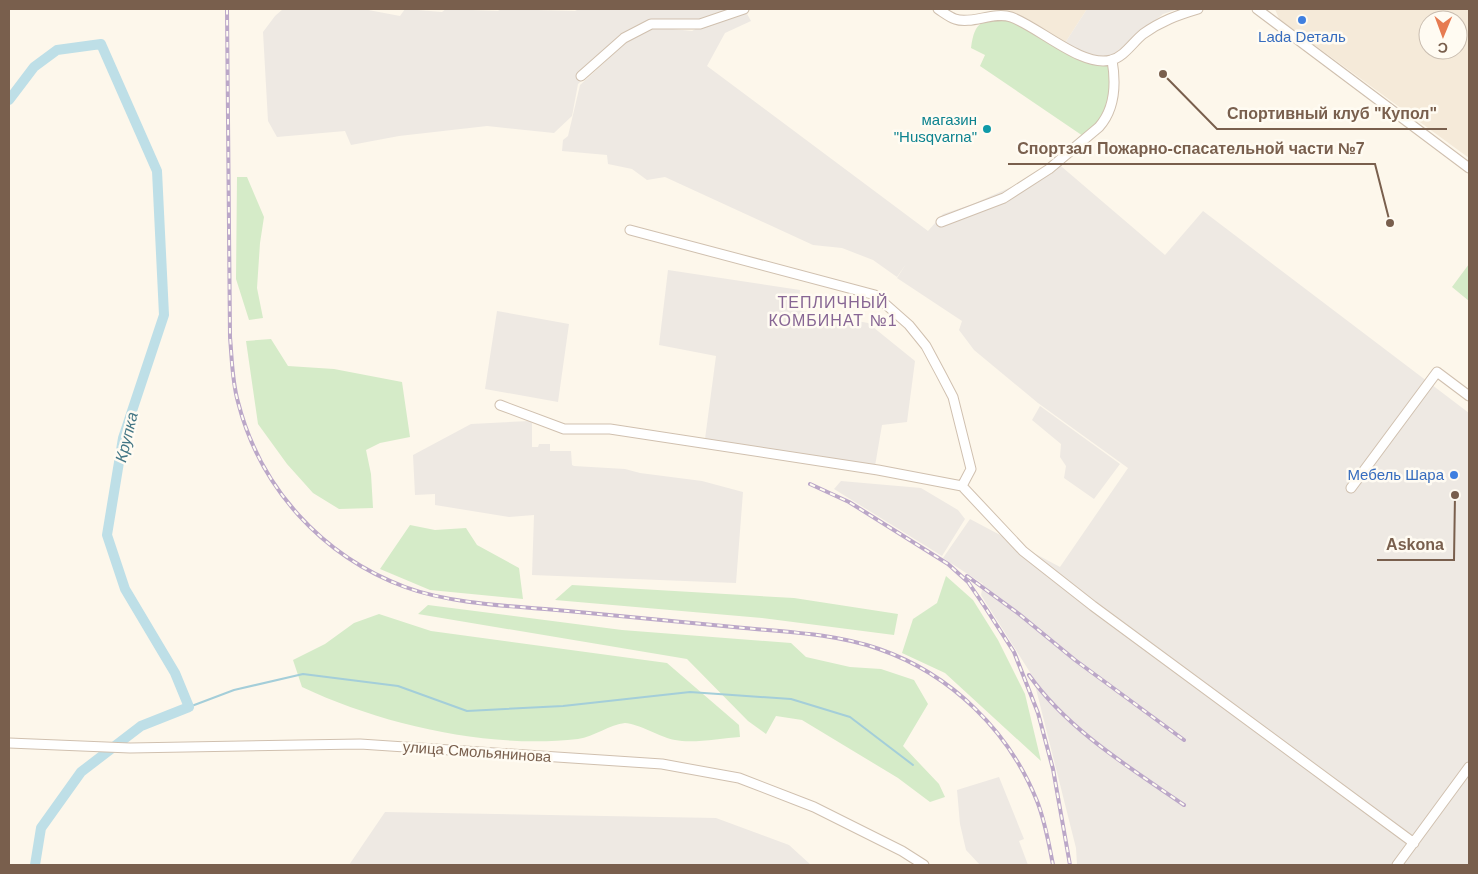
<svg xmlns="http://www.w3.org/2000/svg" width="1478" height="874" font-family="Arial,sans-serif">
  <rect width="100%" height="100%" fill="#fdf7eb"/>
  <path fill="#f5ead9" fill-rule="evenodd" d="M 998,9 L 1087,9 L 1065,43 Z
    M 1275,9 L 1469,9 L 1469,158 L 1279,19 ZM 1428,20 L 1458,20 L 1458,50 L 1428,50 Z"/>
  <path fill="#eee9e3" d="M 283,9 L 363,9 L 400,16 L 405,9 L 442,12 L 446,9 L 498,11 L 501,9 L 575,11 L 579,9 L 751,9 L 721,19 L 746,12 L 751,21 L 725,33 L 707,66 L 928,231 L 943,214 L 973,204 L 1029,179 L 1055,161 L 1165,255 L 1203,211 L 1469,413 L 1469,865 L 1077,865 L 1076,848 L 1033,677 L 981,595 L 983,584 L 943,558 L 970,519 L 1060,567 L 1128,468 L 1038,403 L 974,350 L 959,330 L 962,321 L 897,278 L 906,264 L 897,277 L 873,260 L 842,248 L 813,245 L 665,177 L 647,180 L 632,169 L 608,164 L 607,155 L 562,151 L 563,140 L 568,136 L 580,85 L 627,42 L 653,27 L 692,31 L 701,26 L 652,26 L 625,41 L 578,84 L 572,116 L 554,133 L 487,126 L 399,136 L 351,145 L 345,131 L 277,137 L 268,121 L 263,32 L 275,16 Z
    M 1087,9 L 1178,9 L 1163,14 L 1111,56 L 1094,58 L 1065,43 Z
    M 668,270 L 800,290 L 798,310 L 868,323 L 915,361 L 907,422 L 882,425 L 875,466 L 705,439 L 716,356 L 659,345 Z
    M 497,311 L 569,324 L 558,402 L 485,389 Z
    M 1040,406 L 1120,464 L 1094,499 L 1064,478 L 1066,466 L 1060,457 L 1061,444 L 1032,420 Z
    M 529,421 L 532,423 L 532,447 L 538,447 L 539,444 L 550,444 L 550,451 L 571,451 L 572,465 L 574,466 L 625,469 L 640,473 L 702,481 L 743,492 L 736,583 L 532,575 L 534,515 L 509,517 L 435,505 L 435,494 L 415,495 L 413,455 L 471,424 Z
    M 841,481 L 921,488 L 958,510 L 965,519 L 942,556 L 834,489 Z
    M 999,777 L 1024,839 L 1019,841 L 1028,865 L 980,865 L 966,850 L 960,824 L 957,790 Z
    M 385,812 L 716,818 L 789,845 L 811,865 L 349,865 Z"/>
  <path fill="#d5ebc8" d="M 1008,19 L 1030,28 L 1080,59 L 1110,64 L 1110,99 L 1103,119 L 1083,136 L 980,66 L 985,55 L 971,48 C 975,20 981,21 1008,19 Z
    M 237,177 L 247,177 L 264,217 L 260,243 L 257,288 L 263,318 L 249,320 L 236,279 Z
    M 1469,264 L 1469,301 L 1452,287 Z
    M 271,339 L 288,366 L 334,369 L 402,382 L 410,437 L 380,443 L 366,450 L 371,474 L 373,508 L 339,509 L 313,493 L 287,464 L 258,424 L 246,341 Z
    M 410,525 L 435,530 L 466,528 L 477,545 L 519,568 L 523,599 L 430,590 L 380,569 Z
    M 946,576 L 973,600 L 998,640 L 1025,694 L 1041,761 L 945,673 L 902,653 L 913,619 L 937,603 Z
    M 572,585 L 794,598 L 898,614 L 894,635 L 762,618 L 555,600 Z
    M 428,605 L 622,630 L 791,643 L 806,657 L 850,667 L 881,669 L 914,680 L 928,704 L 903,746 L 939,784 L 945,797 L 930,802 L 898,778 L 802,720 L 776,716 L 766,734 L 748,721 L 687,659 L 418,614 Z
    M 379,614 L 431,631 L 667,663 L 739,725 L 740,737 C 721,738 693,744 675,740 C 662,738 637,723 625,723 C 610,724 594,737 578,739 C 488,749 383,725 302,687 L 293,660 L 325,644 L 354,623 Z"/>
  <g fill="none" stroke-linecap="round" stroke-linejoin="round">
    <path stroke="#a4ced9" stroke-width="2" d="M 189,707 L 234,690 L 303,674 L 398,686 L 467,711 L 563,706 L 690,692 L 791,699 L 850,717 L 913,765"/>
    <path stroke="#bedfe7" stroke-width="10" d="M 9,100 L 34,67 L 57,50 L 101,44 L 157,171 L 164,315 L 123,438 L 107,535 L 125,589 L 175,673 L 189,707 L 141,726 L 81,772 L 41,828 L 35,865"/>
    <g stroke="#d0c0af" stroke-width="11">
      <path id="minor" d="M 938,9 C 943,12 949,17 955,19 C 971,25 994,11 1011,17 C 1039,27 1082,68 1111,60 C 1124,57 1133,42 1143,34 C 1161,21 1178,15 1198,9
        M 1257,9 L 1469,168
        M 581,76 L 624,38 L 651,24 L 700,24 L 744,9
        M 941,222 L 1004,198 L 1049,169 L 1099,127 C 1115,109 1116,83 1112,60
        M 630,230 L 875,295 L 909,325 L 926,346 L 941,374 L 953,397 L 971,469 L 962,486
        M 500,405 L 564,429 L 610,429 L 878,470 L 962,486 L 1023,551 L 1093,606 L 1414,843
        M 1351,488 L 1437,372 L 1469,396
        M 9,743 L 130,748 L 360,744 L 662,764 L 739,778 L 814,807 L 902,851 L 924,865
        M 1397,865 L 1469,767"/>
    </g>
    <use href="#minor" stroke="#fff" stroke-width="9"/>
    <g stroke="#bba7c8" stroke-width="4">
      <path id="rail" d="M 227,9 L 230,337 C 232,359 232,381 238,402 C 260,488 322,556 405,587 C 454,605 516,606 568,611 C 627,617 685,622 744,628 C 788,632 837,634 879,649 C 951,674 1009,731 1037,801 C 1045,821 1049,844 1053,865
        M 810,484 L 849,502 L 948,564 L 968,582 L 985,607 L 1014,652 L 1038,713 L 1053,769 L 1070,865
        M 967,576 L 1019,614 L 1075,660 L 1184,740
        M 1029,675 C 1068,730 1129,767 1184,805"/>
    </g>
    <use href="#rail" stroke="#fffbf2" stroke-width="2" stroke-dasharray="5.5" stroke-linecap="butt"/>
  </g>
  <g fill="#3f7fe0" stroke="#fffbf2" stroke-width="2">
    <circle cx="1302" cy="20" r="5"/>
    <circle cx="1454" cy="475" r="5"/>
  </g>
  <circle fill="#0f9aa8" stroke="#fffbf2" stroke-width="2" cx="987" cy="129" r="5"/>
  <g text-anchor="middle" stroke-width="5" stroke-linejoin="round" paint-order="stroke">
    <g font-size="15" fill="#366cbe" stroke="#fffbf2">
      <text x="1302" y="42">Lada Dеталь</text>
      <text x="1444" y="480" text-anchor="end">Мебель Шара</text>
    </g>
    <g font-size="15" fill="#0d838f" stroke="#fffbf2" text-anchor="end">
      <text x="977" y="125">магазин<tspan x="977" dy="17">"Husqvarna"</tspan></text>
    </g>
    <g font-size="15" fill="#795f4d" stroke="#fffbf2">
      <text transform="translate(477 752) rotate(4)" y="5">улица Смольянинова</text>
    </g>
    <g font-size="16" letter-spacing="1" fill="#876694" stroke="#fffbf2">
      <text x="833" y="308">ТЕПЛИЧНЫЙ<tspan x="833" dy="18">КОМБИНАТ №1</tspan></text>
    </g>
    <g font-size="16" font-style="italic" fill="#437685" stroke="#fffbf2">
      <text transform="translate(126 437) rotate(-76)" y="6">Крупка</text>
    </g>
  </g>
  <path fill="none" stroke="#795f4d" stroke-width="2" d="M1163 74L1217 129H1447M1390 223L1375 164H1008M1455 495L1454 560H1377"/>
  <g fill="#795f4d" stroke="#fffbf2" stroke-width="2">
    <circle cx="1163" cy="74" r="5"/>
    <circle cx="1390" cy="223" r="5"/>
    <circle cx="1455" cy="495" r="5"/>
  </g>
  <g font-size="16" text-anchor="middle" font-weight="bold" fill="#795f4d" stroke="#fffbf2" stroke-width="5" stroke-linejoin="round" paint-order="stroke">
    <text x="1332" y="119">Спортивный клуб "Купол"</text>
    <text x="1191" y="154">Спортзал Пожарно-спасательной части №7</text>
    <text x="1415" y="550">Askona</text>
  </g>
  <rect width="1478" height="874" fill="none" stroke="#795f4d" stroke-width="20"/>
  <g transform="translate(1443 35) rotate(181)"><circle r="24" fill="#fffbf2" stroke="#c9bdb0"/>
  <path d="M0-4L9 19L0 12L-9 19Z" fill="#e67b51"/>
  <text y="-8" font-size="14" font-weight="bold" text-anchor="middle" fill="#795f4d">С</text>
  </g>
</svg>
